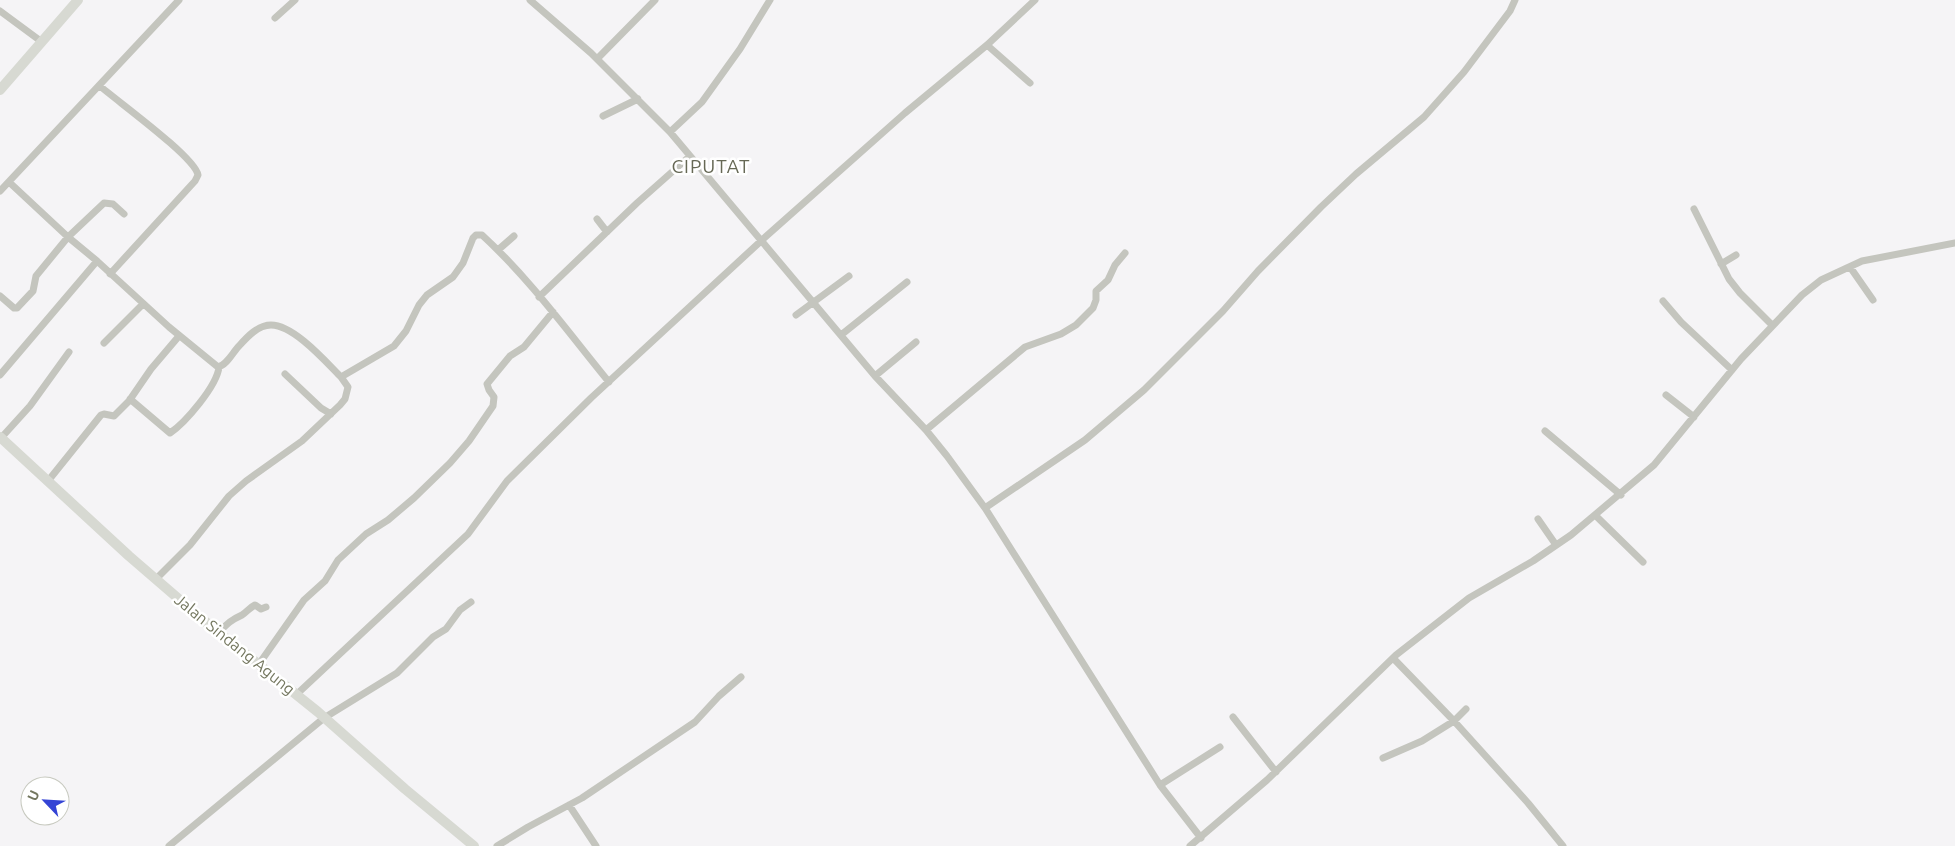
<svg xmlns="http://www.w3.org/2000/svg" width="1955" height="846" font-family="Ubuntu,sans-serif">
  <rect width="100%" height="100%" fill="#f5f4f6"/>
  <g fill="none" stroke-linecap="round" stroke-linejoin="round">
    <path stroke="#c4c5be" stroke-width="7" d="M 530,0 L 591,53 L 670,132 L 875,376 L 926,430 L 947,456 L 985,508 L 1160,785 L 1201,838
      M 0,11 L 42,42
      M 275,18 L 295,0
      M 987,45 L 1030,83
      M 597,59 L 655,0
      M 100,86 C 117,101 195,157 198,175 L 195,181 L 110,274
      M 603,116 L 638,99
      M 670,132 L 702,102 L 740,49 L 770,0
      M 0,191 L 179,0
      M 1694,209 L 1729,279 L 1740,293 L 1772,325
      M 597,219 L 607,232
      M 498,250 L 514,236
      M 97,261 L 169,327 L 218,367 C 227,365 233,352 239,346 C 247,337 258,325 271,325 C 294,325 326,362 341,377 L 394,346 L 406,331 L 419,305 L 427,295 L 453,277 L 463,263 L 473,238 L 476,235 L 482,235 C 530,279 568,332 609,382
      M 1721,264 L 1736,255
      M 1850,267 L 1873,300
      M 0,296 L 14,308 L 17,308 L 33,291 L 36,276 L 68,237 L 104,203 L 113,204 L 124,214
      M 539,297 L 637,203 L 690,156
      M 1663,301 L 1681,322 L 1732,370
      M 796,315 L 849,276
      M 841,335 L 907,282
      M 104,343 L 143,304
      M 285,374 L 321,408 L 331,414
      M 0,375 L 97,261 L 68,237 L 9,182
      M 875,376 L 916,342
      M 1666,395 L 1694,417
      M 130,399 L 170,433 C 185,423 217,386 219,367
      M 926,430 L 1025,347 L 1061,334 L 1076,325 L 1093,308 L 1096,300 L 1096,291 L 1108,280 L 1115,265 L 1125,253
      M 1545,431 L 1621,495
      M 1,438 L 30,406 L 69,352
      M 48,481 L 101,415 L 104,414 L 114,416 L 129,401 L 151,369 L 179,336
      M 985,508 L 1085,440 L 1144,390 L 1223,311 L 1258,271 L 1321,207 L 1356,174 L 1424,117 L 1464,72 L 1510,11 L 1515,0
      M 1595,515 L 1643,562
      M 1538,519 L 1556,545
      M 156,579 L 190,545 L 229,496 L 246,481 L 302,441 L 340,405 L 345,399 L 348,387 L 341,377
      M 219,632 C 228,623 231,620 242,615 C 247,612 249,608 255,605 L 261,609 L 266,607
      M 1393,658 L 1454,721 L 1528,803 L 1563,846
      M 259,664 L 304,600 L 325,581 L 338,560 L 366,534 L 388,520 L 414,498 L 450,463 L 469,441 L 493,406 L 494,397 L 489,390 L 487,384 L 510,356 L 524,347 L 553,312
      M 297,694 L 468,534 L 507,481 L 591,398 L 762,240 L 905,113 L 987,45 L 1035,0
      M 1233,717 L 1276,772
      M 1383,758 L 1422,741 L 1454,721 L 1466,709
      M 1160,785 L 1220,747
      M 569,805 L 596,846
      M 169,846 L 324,718 L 397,673 L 433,637 L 446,629 L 460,610 L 471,602
      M 497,846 L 528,827 L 582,798 L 695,722 L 719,696 L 741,677
      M 1190,846 L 1267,780 L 1396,655 L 1469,598 L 1533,561 L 1571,535 L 1654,465 L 1741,359 L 1802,295 L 1821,280 L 1862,261 L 1955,243"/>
    <path stroke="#d7d9d2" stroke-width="10" d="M 0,90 L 78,0
      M 0,437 L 129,556 L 202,619 L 318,712 L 405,789 L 474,846"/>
  </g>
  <g text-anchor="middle" stroke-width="5" stroke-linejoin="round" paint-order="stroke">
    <g font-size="16" fill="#74775f" stroke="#fff">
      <text transform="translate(235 644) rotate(39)" y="6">Jalan Sindang Agung</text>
    </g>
    <g font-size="19" letter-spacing="1" fill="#666855" stroke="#fff">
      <text x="711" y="173">CIPUTAT</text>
    </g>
  </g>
  <g transform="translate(45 801) rotate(295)"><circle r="24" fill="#ffffff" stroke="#c7c9bf"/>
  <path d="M0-4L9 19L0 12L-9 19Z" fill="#3544d5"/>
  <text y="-8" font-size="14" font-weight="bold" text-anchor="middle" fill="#74775f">U</text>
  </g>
</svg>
